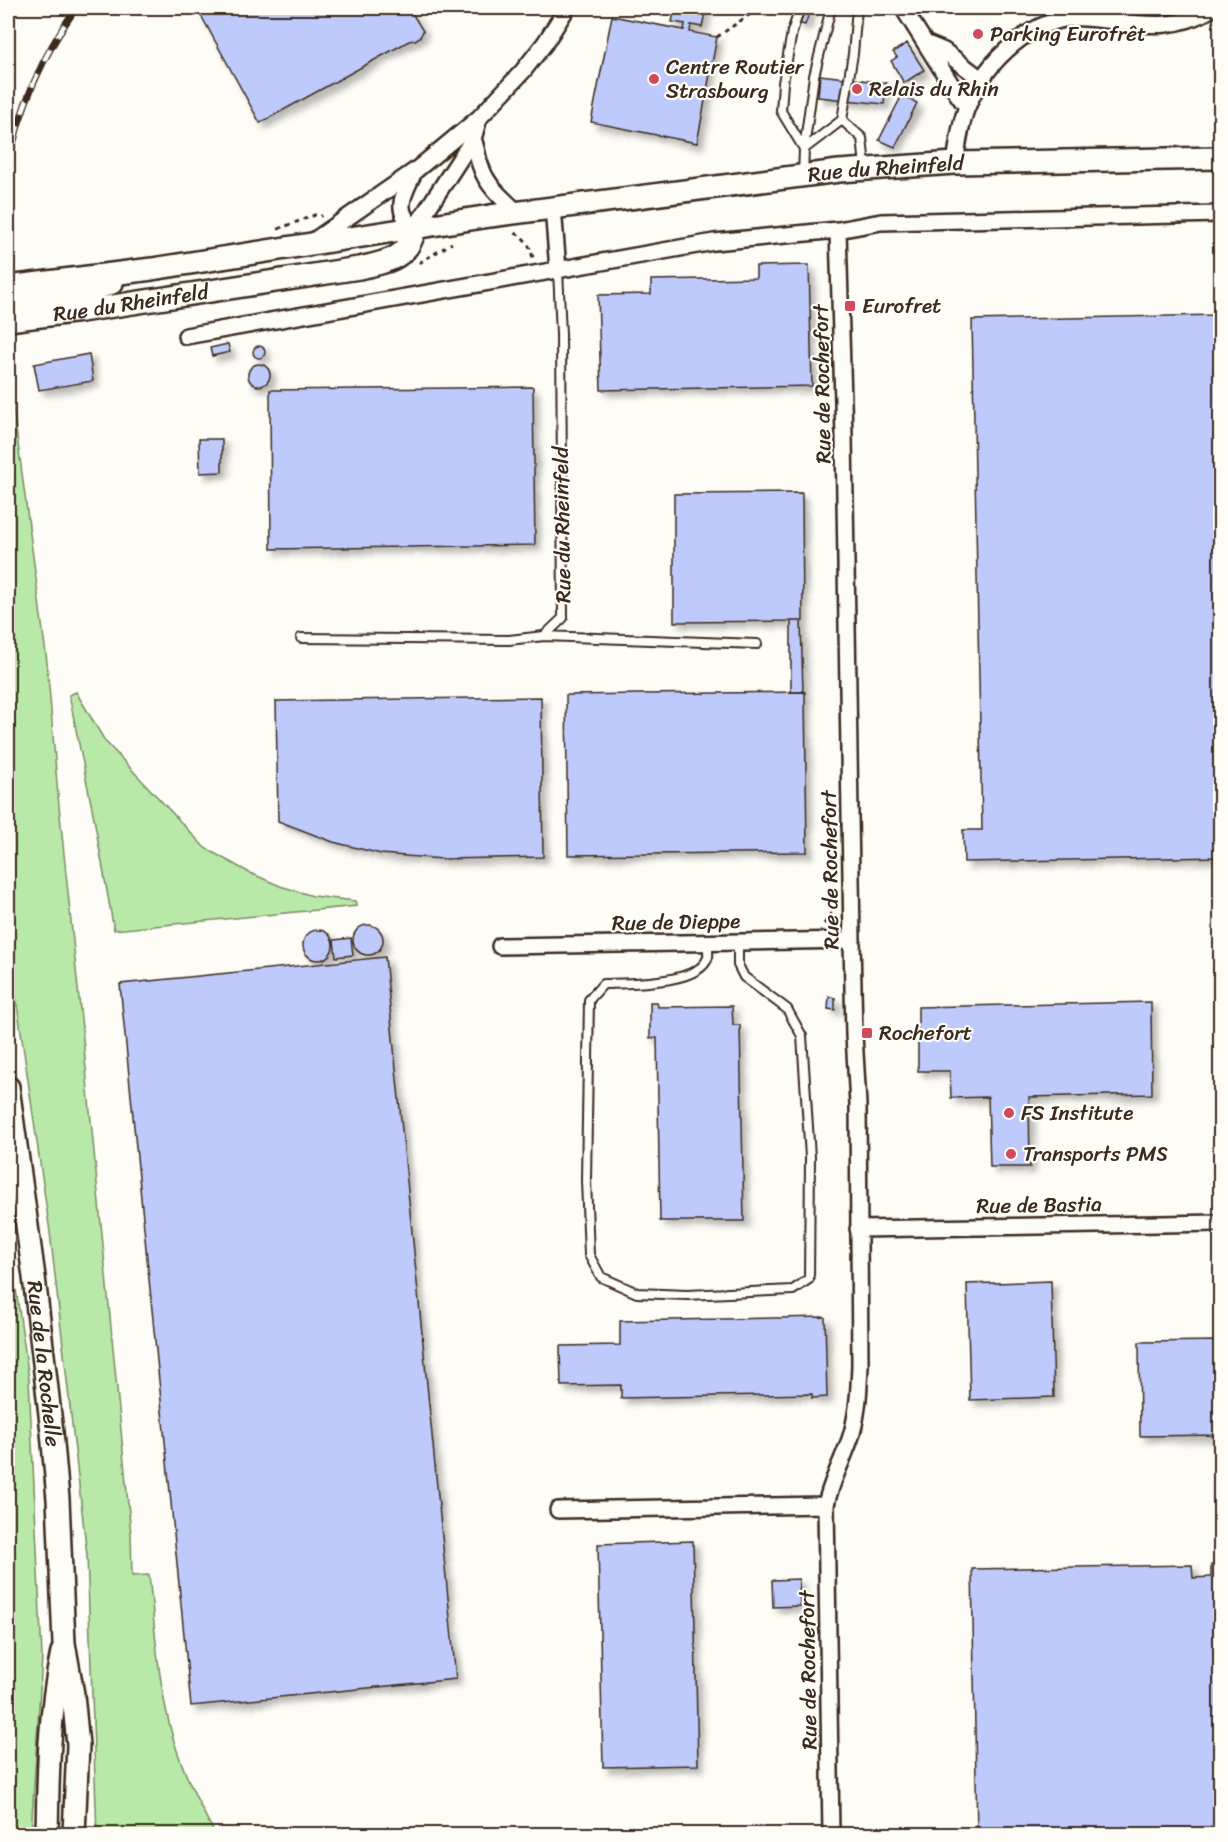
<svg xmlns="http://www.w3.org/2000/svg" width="1228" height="1842" font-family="Sriracha,sans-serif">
  <defs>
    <filter id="shadow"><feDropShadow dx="5.5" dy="5.5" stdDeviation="3" flood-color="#0004"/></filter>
  </defs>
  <rect width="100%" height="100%" fill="#fdfcf7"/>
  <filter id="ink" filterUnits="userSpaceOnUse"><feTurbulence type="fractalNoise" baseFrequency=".0167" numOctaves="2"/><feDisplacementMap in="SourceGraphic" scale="12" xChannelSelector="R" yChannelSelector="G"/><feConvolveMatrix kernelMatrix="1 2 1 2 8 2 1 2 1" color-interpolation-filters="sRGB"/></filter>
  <g filter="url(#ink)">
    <path fill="#b8e9a8" stroke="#7a8a63" stroke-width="1.5" d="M 8,368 L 47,662 L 58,796 L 82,1028 L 131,1534 L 132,1576 L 149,1575 C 155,1629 158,1685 173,1738 C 183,1772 198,1803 215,1834 L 97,1834 L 87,1555 L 50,1232 L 8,942 Z
      M 76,692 L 105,741 L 205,848 L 248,872 L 280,886 L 313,896 L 355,901 L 357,906 L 114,930 L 93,813 L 69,695 Z
      M 8,1234 L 29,1379 L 42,1657 L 31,1834 L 8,1834 Z"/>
    <path fill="#bdcafb" stroke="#3b2a1e" stroke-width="1.5" filter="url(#shadow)" d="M 197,8 L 409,8 L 423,31 L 420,37 L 415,40 L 409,41 L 260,123 Z
      M 675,8 L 706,8 L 702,27 L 691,25 L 690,32 L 717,37 L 697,143 L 591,122 L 612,16 L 684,30 L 685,24 L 672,22 Z
      M 803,8 L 811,8 L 805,25 L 798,23 Z
      M 907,43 L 924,70 L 904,83 L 891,61 L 897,57 L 893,52 Z
      M 820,75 L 886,83 L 884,104 L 818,97 Z
      M 902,95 L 917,103 L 895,147 L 879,140 Z
      M 809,265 L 812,386 L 601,390 L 598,295 L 651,294 L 651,280 L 756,278 L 756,266 Z
      M 1220,315 L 1220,857 L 964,862 L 963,830 L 982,830 L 972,320 Z
      M 228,344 L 230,352 L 212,356 L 210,348 Z
      M253 352a6 6 0 1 1 12 0a6 6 0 1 1-12 0Z
      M 89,354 L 93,381 L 39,390 L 34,364 Z
      M248 375a11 11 0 1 1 22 0a11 11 0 1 1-22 0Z
      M 533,387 L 535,545 L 271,549 L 270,390 Z
      M 199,439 L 222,439 L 222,472 L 200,473 Z
      M 802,493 L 803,621 L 674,622 L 674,494 Z
      M 791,621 L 801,621 L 803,692 L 791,692 Z
      M 805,692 L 807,852 L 568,855 L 566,695 Z
      M 541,697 L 543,857 L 443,859 L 381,854 L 333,842 L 278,821 L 276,701 Z
      M353 940a15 15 0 1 1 30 0a15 15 0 1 1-30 0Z
      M303 945a15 15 0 1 1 30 0a15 15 0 1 1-30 0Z
      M 351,938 L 353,955 L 336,957 L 334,940 Z
      M 385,957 L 456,1679 L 191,1706 L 120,984 Z
      M 829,997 L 835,998 L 835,1010 L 828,1009 Z
      M 650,1002 L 657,1002 L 658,1007 L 732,1006 L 733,1025 L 740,1025 L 744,1221 L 660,1221 L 657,1038 L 650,1038 Z
      M 1151,1002 L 1152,1094 L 1029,1097 L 1030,1167 L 990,1167 L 988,1097 L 951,1098 L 950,1071 L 918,1071 L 918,1007 Z
      M 1051,1281 L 1054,1397 L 970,1400 L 967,1284 Z
      M 825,1317 L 827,1397 L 812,1398 L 812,1394 L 621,1398 L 621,1385 L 561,1386 L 560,1346 L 620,1345 L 620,1321 Z
      M 1220,1341 L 1220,1435 L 1140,1436 L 1139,1342 Z
      M 693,1541 L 698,1765 L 603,1767 L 598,1544 Z
      M 1220,1564 L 1220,1834 L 977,1834 L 972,1569 L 1192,1565 L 1193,1578 L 1211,1577 L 1211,1565 Z
      M 799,1579 L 800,1606 L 773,1607 L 772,1580 Z"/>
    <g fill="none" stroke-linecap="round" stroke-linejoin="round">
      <g stroke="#3b2a1e" stroke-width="12">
        <path id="lane" d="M 800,8 L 792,32 L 783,83 L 781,111 L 804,149 L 803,175
          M 842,120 L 862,138 L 865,166
          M 804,149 L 842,120 L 853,54 L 857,8
          M 804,149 L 814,76 L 831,8
          M 544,636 L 757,644
          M 301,638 L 509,640 L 544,636 L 563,618 L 561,334 L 558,270
          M 707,943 C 707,946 709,953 708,957 C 700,985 627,983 603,984 L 589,1000 L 586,1180 L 589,1255 L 601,1277 L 637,1293 L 687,1295 L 793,1290 L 809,1279 L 810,1157 L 802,1036 L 787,1009 L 744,977 L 738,965 L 738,942"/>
      </g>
      <g stroke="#3b2a1e" stroke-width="20">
        <path id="street" d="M 903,8 L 956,92 L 967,107
          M 927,44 L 944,51 L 981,79
          M 473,139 C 477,148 477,158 481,167 C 487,186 503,199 517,212
          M 955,163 C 958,145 960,122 968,105 C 986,61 1034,14 1085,18 C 1135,21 1166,36 1213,8
          M 414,172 C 404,194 392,210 415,228 L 473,139 L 479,118
          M 553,207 L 558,270
          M 312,242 L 416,170 L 479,118 L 523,71 L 545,43 L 567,8
          M 186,336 L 714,242 L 838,230 L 881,222 L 1220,214
          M 500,946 L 852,940
          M 858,1229 L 1220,1223
          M 558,1510 L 826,1505
          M 831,1834 L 826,1505 C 831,1480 845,1457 852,1433 C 858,1411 859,1389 860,1366 L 858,1104 L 854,1035 L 852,940 L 844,436 L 838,230"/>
      </g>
      <g stroke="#3b2a1e" stroke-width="26">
        <g id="secondary">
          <path id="s1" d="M 8,287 L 152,269 L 490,216 L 839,171 L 955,163 L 1220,158"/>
          <path d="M 8,305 L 80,294 L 112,283"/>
          <path id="s2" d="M 8,320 L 81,311 L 359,268 C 386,262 409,259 415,228"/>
          <path id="s3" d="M 8,1087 L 34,1277 L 52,1432 L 58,1499 L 64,1643 L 73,1694 L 78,1745 L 74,1834"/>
          <path d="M 47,1834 C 48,1773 49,1712 62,1652"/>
        </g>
      </g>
      <path stroke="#3b2a1e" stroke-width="3" stroke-dasharray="4.5 4.5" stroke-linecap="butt" d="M 717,37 L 759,8
        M 278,229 L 315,215 L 322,216
        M 515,233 C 526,238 530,246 533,258
        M 419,263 L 452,243
        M 824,924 L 835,907"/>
      <use href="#lane" stroke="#fdfcf7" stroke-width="8"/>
      <use href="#street" stroke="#fdfcf7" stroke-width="15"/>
      <use href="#secondary" stroke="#fdfcf7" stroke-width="21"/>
      <g stroke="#3b2a1e" stroke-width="7">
        <path id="rail" d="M 8,167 C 19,109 42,56 76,8"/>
      </g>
      <use href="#rail" stroke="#fdfcf7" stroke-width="4.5" stroke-dasharray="14" stroke-linecap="butt"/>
    </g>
  </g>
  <g fill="#d1495b" stroke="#fdfcf7" stroke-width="2">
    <circle cx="978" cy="34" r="6"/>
    <circle cx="654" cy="79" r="6"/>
    <circle cx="857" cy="89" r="6"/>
    <rect x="844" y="300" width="12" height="12" rx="3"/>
    <rect x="861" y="1027" width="12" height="12" rx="3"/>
    <circle cx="1009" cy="1113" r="6"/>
    <circle cx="1011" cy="1154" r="6"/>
  </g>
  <g text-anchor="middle" stroke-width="4.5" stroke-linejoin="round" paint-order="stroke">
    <g font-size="21" fill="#3b2a1e" stroke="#fdfcf7" text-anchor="start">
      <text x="990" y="41">Parking Eurofrêt</text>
      <text x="666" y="74">Centre Routier<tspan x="666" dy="24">Strasbourg</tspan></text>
      <text x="869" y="96">Relais du Rhin</text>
      <text x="862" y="313">Eurofret</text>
      <text x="879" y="1040">Rochefort</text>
      <text x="1021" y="1120">FS Institute</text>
      <text x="1023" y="1161">Transports PMS</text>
    </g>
    <g font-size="21" fill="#3b2a1e" stroke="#fdfcf7">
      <text dy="7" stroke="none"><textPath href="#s1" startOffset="886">Rue du Rheinfeld</textPath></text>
      <text dy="7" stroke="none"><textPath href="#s2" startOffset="124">Rue du Rheinfeld</textPath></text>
      <text transform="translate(822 384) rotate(-91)" y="7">Rue de Rochefort</text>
      <text transform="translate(562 525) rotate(-91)" y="7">Rue du Rheinfeld</text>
      <text transform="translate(830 870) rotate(-91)" y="7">Rue de Rochefort</text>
      <text transform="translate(676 922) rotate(-1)" y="7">Rue de Dieppe</text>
      <text transform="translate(1039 1205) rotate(-1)" y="7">Rue de Bastia</text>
      <text dy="7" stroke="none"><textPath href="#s3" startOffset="279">Rue de la Rochelle</textPath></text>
      <text transform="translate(808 1670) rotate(-91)" y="7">Rue de Rochefort</text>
    </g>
  </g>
  <rect width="1228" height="1842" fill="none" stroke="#fdfcf7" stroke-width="30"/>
  <rect x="15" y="15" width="1198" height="1812" fill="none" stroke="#3b2a1e" stroke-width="2" filter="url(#ink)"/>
</svg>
